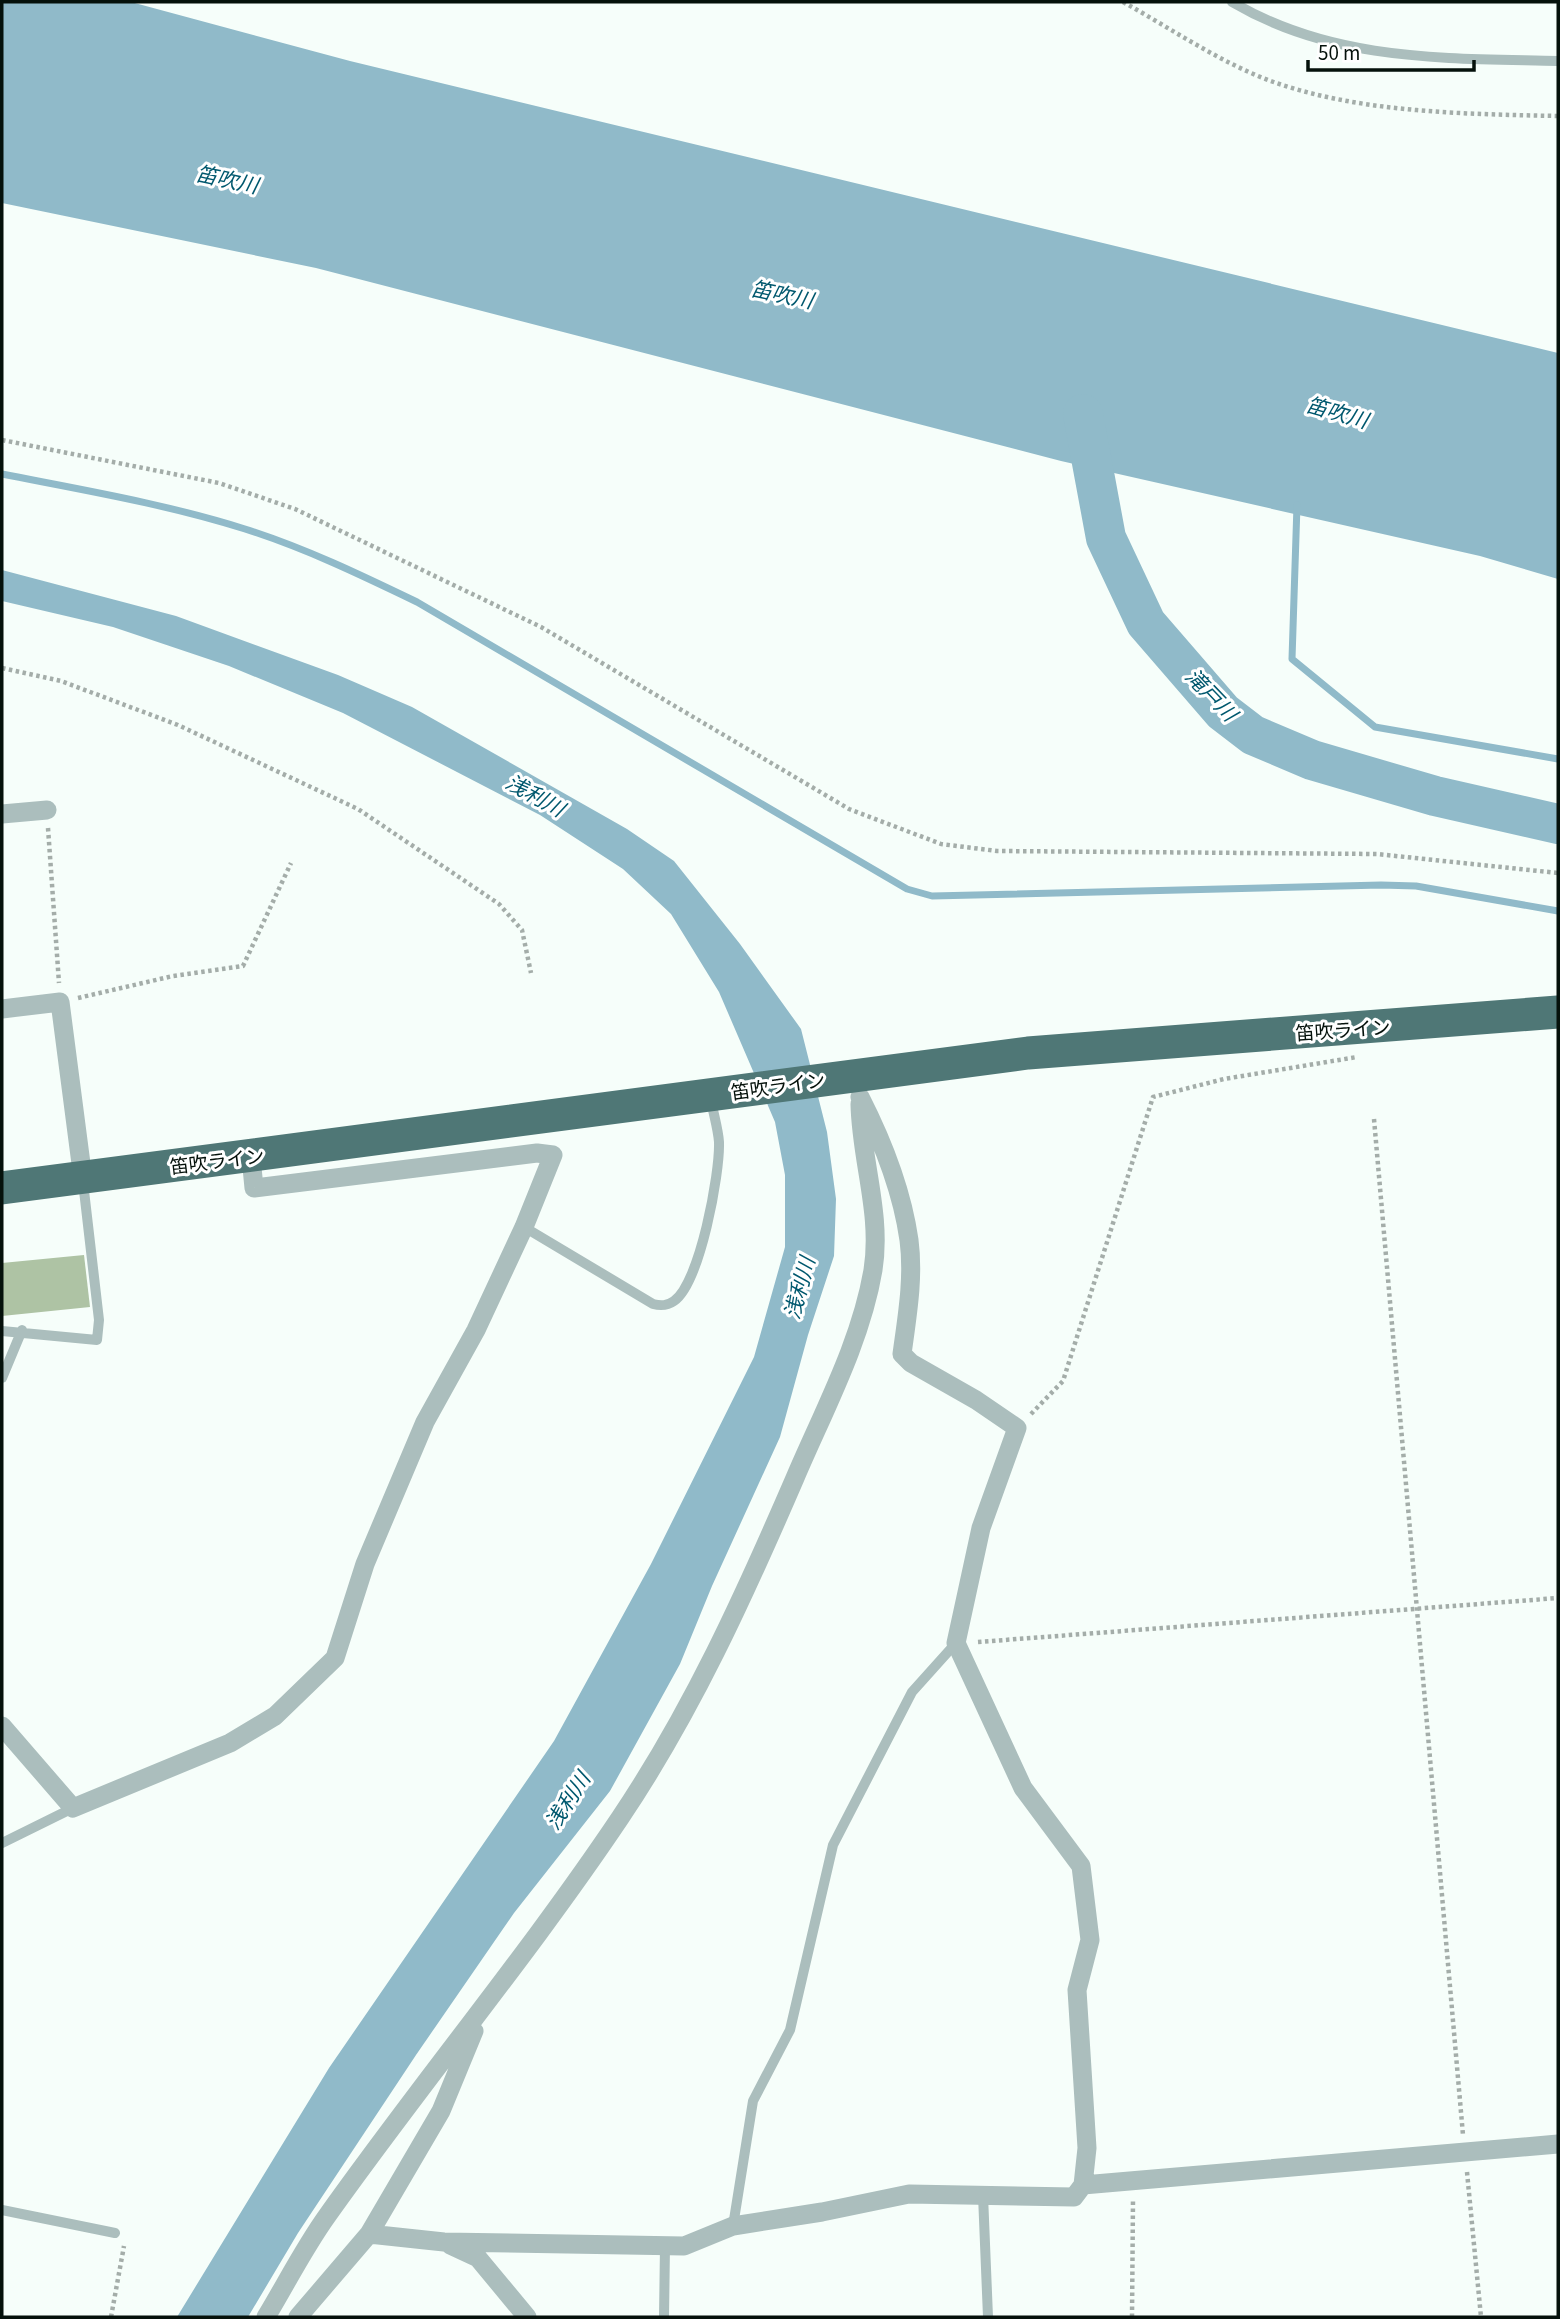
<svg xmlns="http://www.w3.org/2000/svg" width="1560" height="2319" font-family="'Source Sans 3','Noto Sans JP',sans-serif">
  <rect width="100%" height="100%" fill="#f6fefa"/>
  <path fill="#90bac9" d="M 2,2 L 131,2 L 350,61 L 1558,353 L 1558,579 L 1480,556 L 1061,461 L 316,268 L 2,203 Z
    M 2,570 L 176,616 L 338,675 L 412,707 L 627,829 L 674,861 L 740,944 L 801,1029 L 827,1132 L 836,1199 L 834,1256 L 808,1335 L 780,1437 L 712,1586 L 680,1664 L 610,1791 L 514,1913 L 416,2055 L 298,2233 L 248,2317 L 177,2317 L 329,2068 L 554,1741 L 651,1564 L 754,1357 L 785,1247 L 785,1175 L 775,1122 L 719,992 L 671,914 L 623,869 L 540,815 L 343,713 L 229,666 L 113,627 L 2,601 Z"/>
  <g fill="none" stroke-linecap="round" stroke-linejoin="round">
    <path stroke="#90bac9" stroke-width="7" d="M 2,474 C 83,490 166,504 245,529 C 305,548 361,575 417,602 L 907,889 L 932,896 L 1381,885 L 1416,886 L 1558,911
      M 1297,505 L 1292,659 L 1375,727 L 1558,759"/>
    <path stroke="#90bac9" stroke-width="40" d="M 1083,414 L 1106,538 L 1146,623 L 1223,712 L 1253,735 L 1312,760 L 1435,796 L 1558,824"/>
  </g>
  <path fill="#aec3a4" d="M 84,1255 L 90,1307 L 2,1316 L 2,1263 Z"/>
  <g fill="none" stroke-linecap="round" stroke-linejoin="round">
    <path stroke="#a4ada9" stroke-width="4.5" stroke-dasharray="3.5 3.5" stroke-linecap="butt" d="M 1123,2 C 1170,28 1218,61 1268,80 C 1357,113 1465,114 1558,116
      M 2,440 L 219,483 L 295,509 L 541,627 L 849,809 L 941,844 L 997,851 L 1377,854 L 1558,873
      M 2,668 L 61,681 L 178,725 L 358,809 L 499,904 L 522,930 L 531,973
      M 48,828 L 59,983
      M 78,998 L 173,976 L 243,966 L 291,863
      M 1374,1119 L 1463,2135
      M 1031,1414 L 1063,1381 L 1153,1097 L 1224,1079 L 1357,1057
      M 978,1642 L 1558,1598
      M 1467,2172 L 1481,2317
      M 111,2317 L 124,2246
      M 1132,2317 L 1133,2199"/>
    <path stroke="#abbebd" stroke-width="10" d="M 1232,2 C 1334,62 1444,58 1558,61
      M 524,1227 L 653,1304 C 661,1306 667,1306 674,1301 C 700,1283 720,1174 719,1142 C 718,1128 713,1113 711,1099
      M 2,1331 L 97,1340 L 99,1320 L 83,1182
      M 2,1378 L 22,1330
      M 2,1843 L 73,1808
      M 983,2195 L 988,2317
      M 2,2210 L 115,2233
      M 733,2226 L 753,2101 L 790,2030 L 833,1845 L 912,1692 L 956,1643
      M 664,2317 L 665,2246"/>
    <path stroke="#abbebd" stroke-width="19" d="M 2,814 L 47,810
      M 2,1009 L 60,1002 L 83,1179
      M 2,1726 L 73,1808 L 230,1743 L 275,1716 L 335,1658 L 365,1564 L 425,1422 L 476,1330 L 524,1227 L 553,1155 L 537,1153 L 254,1188 L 251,1157
      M 1083,2185 L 1558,2144
      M 369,2234 L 444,2242 L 684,2246 L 733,2226 L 822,2212 L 909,2194 L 1074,2197 L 1083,2185 L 1087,2148 L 1077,1990 L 1090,1940 L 1081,1866 L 1023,1788 L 956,1643 L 981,1528 L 1017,1428 L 976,1400 L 911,1363 L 902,1354 C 907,1317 914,1278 909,1240 C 902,1191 883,1142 860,1097
      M 450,2245 L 478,2258 L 527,2317
      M 266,2317 C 286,2284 304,2248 327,2216 C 422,2082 528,1955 620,1818 C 692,1711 744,1596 795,1478 C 823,1412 861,1342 873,1270 C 882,1214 861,1160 860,1104
      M 298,2317 L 369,2234 L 441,2111 L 474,2031"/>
    <path stroke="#4f7776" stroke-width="33" d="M 2,1188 L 1028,1053 L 1558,1012"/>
  </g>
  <g text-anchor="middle" stroke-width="6" stroke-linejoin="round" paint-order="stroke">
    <g font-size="19" fill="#05110b" stroke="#fff">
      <text transform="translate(1343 1030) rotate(-4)" y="7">笛吹ライン</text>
      <text transform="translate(778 1086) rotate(-8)" y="7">笛吹ライン</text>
      <text transform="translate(217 1161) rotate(-7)" y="7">笛吹ライン</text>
    </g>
    <g font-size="21" font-style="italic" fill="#00586e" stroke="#fff">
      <text transform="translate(227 180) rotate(12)" y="7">笛吹川</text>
      <text transform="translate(782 295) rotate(12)" y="7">笛吹川</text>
      <text transform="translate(1337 413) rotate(16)" y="7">笛吹川</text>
      <text transform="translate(1211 695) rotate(46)" y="7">滝戸川</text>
      <text transform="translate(535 796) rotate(29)" y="7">浅利川</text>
      <text transform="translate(800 1288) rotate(-75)" y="7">浅利川</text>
      <text transform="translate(568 1801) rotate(-57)" y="7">浅利川</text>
    </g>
  </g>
  <rect width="1560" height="2319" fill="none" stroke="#05110b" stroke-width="7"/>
  <path d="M1308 60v10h166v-10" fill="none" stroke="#05110b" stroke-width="3.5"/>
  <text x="1318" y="60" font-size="21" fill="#05110b" stroke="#ffffff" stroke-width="5" paint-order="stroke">50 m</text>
</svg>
